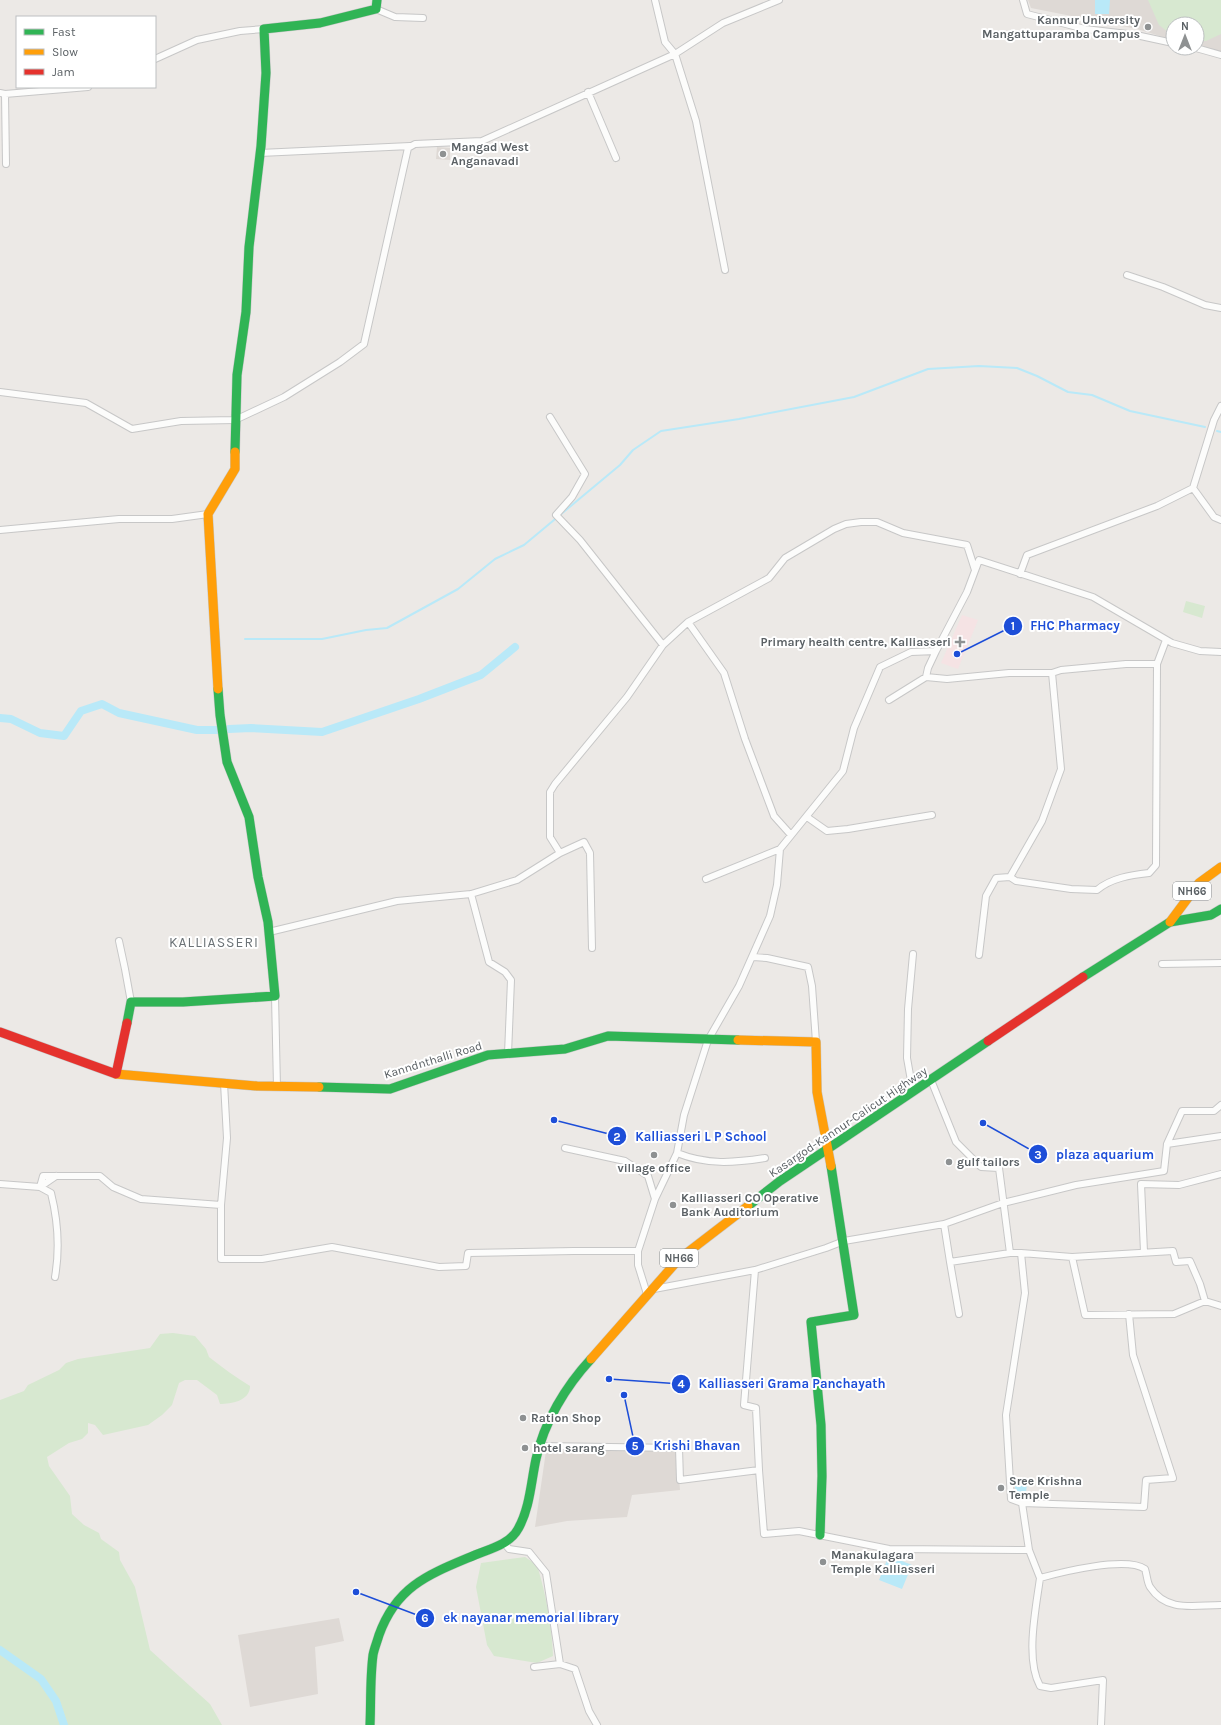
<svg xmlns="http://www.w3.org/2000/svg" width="1221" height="1725" font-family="Karla,sans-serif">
  <rect width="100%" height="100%" fill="#ece9e6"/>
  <path fill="#ded9d5" d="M 1028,0 L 1221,0 L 1221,54 L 1197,47 L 1197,24 L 1173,24 L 1173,40 L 1137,29 L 1031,8 Z
    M 437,147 L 450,148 L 450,160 L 436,159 Z
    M 546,1451 L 677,1451 L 680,1490 L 632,1495 L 627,1517 L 567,1521 L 535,1527 Z
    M 339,1618 L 344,1641 L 315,1647 L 318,1694 L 250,1707 L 238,1635 Z"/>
  <path fill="#f5e3e4" d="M 962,615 L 978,620 L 958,669 L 941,663 Z"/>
  <path fill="#d7e8d0" d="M 1148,0 L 1221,0 L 1221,34 L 1206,41 L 1197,41 L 1197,24 L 1173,24 L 1173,36 L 1159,25 Z
    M 1186,601 L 1205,606 L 1202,618 L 1183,612 Z
    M 173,1333 L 195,1336 L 206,1349 L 209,1357 C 222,1367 235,1377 250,1386 C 250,1401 231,1404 220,1404 L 217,1395 L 197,1380 L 185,1380 L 179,1383 L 172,1405 L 162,1415 L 148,1425 L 103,1435 L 95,1425 L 88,1423 L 88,1433 L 82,1439 L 69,1443 L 47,1457 L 49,1466 L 70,1496 L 72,1514 L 84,1525 L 99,1533 L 101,1539 L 119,1552 L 120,1560 L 135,1587 L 150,1650 L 210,1704 L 222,1725 L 0,1725 L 0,1400 L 24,1391 L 28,1385 L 59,1370 L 66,1363 L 78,1359 L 150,1348 L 160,1334 Z
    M 525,1557 L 537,1565 C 546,1595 552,1625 553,1656 L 537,1663 L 494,1656 L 487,1645 L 476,1587 L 481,1563 Z"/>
  <path fill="#b9e9f8" d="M 1095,0 L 1110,0 L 1109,14 L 1095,14 Z
    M 1015,1479 L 1028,1479 L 1025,1498 L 1021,1498 L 1020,1495 L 1018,1495 L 1015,1488 Z
    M 897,1559 L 912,1565 L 902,1589 L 879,1580 L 887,1560 Z"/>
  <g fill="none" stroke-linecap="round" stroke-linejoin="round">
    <path stroke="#b9e9f8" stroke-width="2" d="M 1217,431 L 1221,432
      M 245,639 L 322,639 L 366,630 L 387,628 L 458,589 L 495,559 L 524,545 L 620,465 L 633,450 L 661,431 L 739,419 L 854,397 L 928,369 L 979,366 L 1017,368 L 1037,376 L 1068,392 L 1092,395 L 1130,411 L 1205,427"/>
    <path stroke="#b9e9f8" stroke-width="8" d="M 0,718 L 11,719 L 40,733 L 64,736 L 81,711 L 102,704 L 119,713 L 197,730 L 217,730
      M 229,729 L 251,728 L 322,732 L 419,699 L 481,675 L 515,647
      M 0,1650 L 41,1679 L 56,1701 L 64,1725"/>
    <g stroke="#c7c7c7" stroke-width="8">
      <path id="street" d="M 655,0 L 665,42 L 675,54 L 696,121 L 725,270
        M 1023,0 L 1027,14 L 1085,29 L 1136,35 L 1173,43
        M 376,9 L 395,17 L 423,18
        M 1196,48 L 1221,55
        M 155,59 L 197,40 L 240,31 L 264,29
        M 588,92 L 616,158
        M 0,93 L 5,94 L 88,87
        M 5,94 L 6,164
        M 260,153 L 410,146
        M 1127,275 L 1163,287 L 1205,305 L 1221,308
        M 0,392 L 86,403 L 132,429 L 181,421 L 235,420 L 284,397 L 340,362 L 364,344 L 408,148 L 415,144 L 482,141 L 675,54 L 723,23 L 779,0
        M 550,417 L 585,474 L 572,497 L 556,515 L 580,540 L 663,645
        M 1193,488 L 1214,517 L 1221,520
        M 0,530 L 119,519 L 172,519 L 208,514
        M 1020,574 L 1027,555 L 1157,506 L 1193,488 L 1214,420 L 1221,406
        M 688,622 L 724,673 L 745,739 L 774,816 L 791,835
        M 926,677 L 928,668 L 936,651
        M 889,700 L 926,677 L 947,679 L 1009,673 L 1052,673 L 1061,670 L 1126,664 L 1157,664
        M 807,817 L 827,831 L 848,829 L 932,815
        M 560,853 L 550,837 L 550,792 L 555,784 L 627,697 L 663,645 L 688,622 L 769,578 L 785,558 L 834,529 L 846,524 L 861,522 L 877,522 L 903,533 L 967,545 L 975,570
        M 1010,877 L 1042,821 L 1061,769 L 1052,673
        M 706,879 L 780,849
        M 471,894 L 489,962 L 505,972 L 511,980 L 508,1054
        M 269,932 L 397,901 L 471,894 L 517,880 L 560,853 L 584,842 L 590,853 L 592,948
        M 119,941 L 125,969 L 131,1002
        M 979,955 L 986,896 L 996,878 L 1010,877 L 1016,881 L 1071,889 L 1097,890 C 1111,878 1131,875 1149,873 L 1156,865 L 1157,664 L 1166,640
        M 753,957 L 767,958 L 808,967 L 812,986 L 816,1042
        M 1162,964 L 1221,963
        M 275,996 L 277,1087
        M 913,1092 L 907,1058 L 908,1009 L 913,954
        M 1167,1144 L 1182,1111 L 1214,1111 L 1221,1105
        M 565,1148 L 625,1161 L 648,1176 L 655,1199
        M 677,1153 C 707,1165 733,1163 765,1158
        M 0,1184 L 40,1187 L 43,1176 L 100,1176 L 113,1187 L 141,1199 L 221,1205 L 221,1259 L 262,1259 L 332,1247 L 439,1267 L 466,1266 L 468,1253 L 574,1251 L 638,1251
        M 221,1205 L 227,1138 L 224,1083
        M 944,1224 L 1003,1203 L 1076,1185 L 1164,1171 L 1167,1144 L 1221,1136
        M 1144,1252 L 1141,1184 L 1179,1185 L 1221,1174
        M 1021,1253 L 1072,1257 L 1085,1315 L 1174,1314 L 1205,1301 L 1221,1306
        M 1072,1257 L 1173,1251 L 1176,1262 L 1190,1261 L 1200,1284 L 1205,1301
        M 950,1262 L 959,1314
        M 755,1270 L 744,1405 L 756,1408 L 759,1470
        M 55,1277 C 60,1248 58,1221 51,1193 L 40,1187 L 56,1176
        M 654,1289 L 755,1270 L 826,1248 L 844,1241 L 944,1224 L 950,1262 L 1010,1253
        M 647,1294 L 638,1265 L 638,1251 L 655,1199 L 677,1153 L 684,1115 L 708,1040 L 739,986 L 770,916 L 777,885 L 780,849 L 843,771 L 854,728 L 880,667 L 911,652 L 936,651 L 967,592 L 979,560 L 1093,597 L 1172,643 L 1200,651 L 1221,652
        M 540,1446 L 679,1448 L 680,1480 L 759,1470 L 764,1534 L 799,1531 L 889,1549 L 1029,1550 L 1022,1503 L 1011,1499 L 1006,1415 L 1025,1293 L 1021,1253 L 1010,1253 L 999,1168 L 981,1167 L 956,1142 L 931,1080
        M 1022,1503 L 1144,1507 L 1146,1480 L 1173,1478 L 1133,1355 L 1129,1314
        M 504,1543 L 509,1549 L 529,1552 L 546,1573 L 560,1664 L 575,1669 L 589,1711 L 597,1725
        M 1029,1550 L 1040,1578 C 1062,1572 1126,1556 1145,1569 C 1147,1575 1147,1582 1150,1587 C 1167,1613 1195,1605 1221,1605
        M 1040,1578 C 1036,1608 1025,1659 1040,1686 L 1051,1688 L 1103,1680 L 1101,1725
        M 534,1667 L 560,1664"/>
    </g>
    <g stroke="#c7c7c7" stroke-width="10">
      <path id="fast" d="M 235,452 L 237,375 L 246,312 L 249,247 L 261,146 L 266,73 L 264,29 L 320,23 L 376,9 L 377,0
        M 1083,977 L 1170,922 L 1211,915 L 1221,909
        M 127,1023 L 131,1002 L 183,1002 L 275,996 L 268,922 L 258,877 L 249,817 L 227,762 L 220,715 L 218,689
        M 319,1087 L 390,1089 L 488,1055 L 565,1049 L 608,1036 L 738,1040
        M 748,1206 L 780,1181 L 988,1041
        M 820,1535 L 822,1476 L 821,1425 L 811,1322 L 854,1315 L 831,1166
        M 370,1725 C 371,1702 370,1678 373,1655 C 374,1649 377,1642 379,1635 C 397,1585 430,1574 475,1555 C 490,1549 510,1544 518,1529 C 530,1508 531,1482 536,1459 C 544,1422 566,1386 591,1359"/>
    </g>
    <g stroke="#c7c7c7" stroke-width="10">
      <path id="slow" d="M 218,689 L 208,514 L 235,469 L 235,452
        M 1170,922 L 1199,883 L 1221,867
        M 738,1040 L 816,1042 L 817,1092 L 831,1166
        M 116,1074 L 257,1086 L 319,1087
        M 591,1359 L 679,1259 L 748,1206"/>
    </g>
    <g stroke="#c7c7c7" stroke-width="10">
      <path id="jam" d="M 0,1032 L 116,1074 L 127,1023
        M 988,1041 L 1083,977"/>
    </g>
    <use href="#street" stroke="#fcfcfb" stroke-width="6"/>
    <use href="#fast" stroke="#30b455" stroke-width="9"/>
    <use href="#slow" stroke="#ff9f0a" stroke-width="9"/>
    <use href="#jam" stroke="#e5322d" stroke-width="9"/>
  </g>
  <g fill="#8e9192" stroke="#fff" stroke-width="1.5">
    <circle cx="1148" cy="27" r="4"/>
    <circle cx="443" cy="154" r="4"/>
    <path d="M958 636h4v4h4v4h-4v4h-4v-4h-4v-4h4z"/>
    <circle cx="654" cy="1155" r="4"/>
    <circle cx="949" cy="1162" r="4"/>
    <circle cx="673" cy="1205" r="4"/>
    <circle cx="523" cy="1418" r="4"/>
    <circle cx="525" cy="1448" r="4"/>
    <circle cx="1001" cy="1488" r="4"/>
    <circle cx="823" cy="1562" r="4"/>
  </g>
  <g text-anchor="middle" stroke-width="4" stroke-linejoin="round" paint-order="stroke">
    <g fill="#fff" stroke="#8c9093" stroke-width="1">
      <rect x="1173" y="882" width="38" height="18" rx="3"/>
      <rect x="660" y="1249" width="38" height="18" rx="3"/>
    </g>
    <g font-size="11" font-weight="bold" fill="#5b6165">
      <text x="1192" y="895">NH66</text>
      <text x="679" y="1262">NH66</text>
    </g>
    <g font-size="12" font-weight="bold" fill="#5b6165" stroke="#fff" text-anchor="start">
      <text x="1140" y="24" text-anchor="end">Kannur University<tspan x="1140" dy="14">Mangattuparamba Campus</tspan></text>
      <text x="451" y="151">Mangad West<tspan x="451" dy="14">Anganavadi</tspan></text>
      <text x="951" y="646" text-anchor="end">Primary health centre, Kalliasseri</text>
      <text x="957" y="1166">gulf tailors</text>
      <text x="654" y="1172" text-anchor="middle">village office</text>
      <text x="681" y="1202">Kalliasseri CO Operative<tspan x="681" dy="14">Bank Auditorium</tspan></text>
      <text x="531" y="1422">Ration Shop</text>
      <text x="533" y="1452">hotel sarang</text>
      <text x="1009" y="1485">Sree Krishna<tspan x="1009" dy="14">Temple</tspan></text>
      <text x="831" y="1559">Manakulagara<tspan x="831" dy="14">Temple Kalliasseri</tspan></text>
    </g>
    <g font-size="12" fill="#5b6165" stroke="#fff">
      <text transform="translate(433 1060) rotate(-17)" y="4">Kanndnthalli Road</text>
      <text transform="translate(848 1122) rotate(-34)" y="4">Kasargod-Kannur-Calicut Highway</text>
    </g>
    <g font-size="14" letter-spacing="1" fill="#6c7377" stroke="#fff">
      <text x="214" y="947">KALLIASSERI</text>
    </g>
  </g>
  <path fill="none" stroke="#1d4ed8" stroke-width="1.5" d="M957 654L1013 626M554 1120L617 1136M983 1123L1038 1154M609 1379L681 1384M624 1395L635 1446M356 1592L425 1618"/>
  <g fill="#1d4ed8" stroke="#fff" stroke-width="1.5">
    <circle cx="957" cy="654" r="4"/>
    <circle cx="554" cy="1120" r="4"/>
    <circle cx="983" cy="1123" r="4"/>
    <circle cx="609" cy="1379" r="4"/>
    <circle cx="624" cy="1395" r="4"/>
    <circle cx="356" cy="1592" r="4"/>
    <circle cx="1013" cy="626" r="10"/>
    <circle cx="617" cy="1136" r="10"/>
    <circle cx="1038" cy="1154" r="10"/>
    <circle cx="681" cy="1384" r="10"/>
    <circle cx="635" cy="1446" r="10"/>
    <circle cx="425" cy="1618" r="10"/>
  </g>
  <g font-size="12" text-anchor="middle" font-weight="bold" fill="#fff">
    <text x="1013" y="630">1</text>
    <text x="617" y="1141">2</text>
    <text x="1038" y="1159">3</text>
    <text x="681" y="1388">4</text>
    <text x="635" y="1450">5</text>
    <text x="425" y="1622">6</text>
  </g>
  <g font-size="13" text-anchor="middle" font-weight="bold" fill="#1d4ed8" stroke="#fff" stroke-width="4" stroke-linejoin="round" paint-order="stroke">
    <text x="1075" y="630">FHC Pharmacy</text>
    <text x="701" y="1141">Kalliasseri L P School</text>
    <text x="1105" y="1159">plaza aquarium</text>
    <text x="792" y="1388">Kalliasseri Grama Panchayath</text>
    <text x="697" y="1450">Krishi Bhavan</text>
    <text x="531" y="1622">ek nayanar memorial library</text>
  </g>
  <rect x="16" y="16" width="140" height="72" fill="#ffffff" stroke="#bdc0c1"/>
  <rect x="24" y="29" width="20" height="6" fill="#30b455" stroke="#bdc0c1"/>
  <text x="52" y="36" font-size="12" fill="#5b6165">Fast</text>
  <rect x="24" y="49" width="20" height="6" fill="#ff9f0a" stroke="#bdc0c1"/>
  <text x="52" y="56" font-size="12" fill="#5b6165">Slow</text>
  <rect x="24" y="69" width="20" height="6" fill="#e5322d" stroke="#bdc0c1"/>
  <text x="52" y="76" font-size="12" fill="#5b6165">Jam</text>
  <g transform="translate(1185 36)"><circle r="19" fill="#ffffff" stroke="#bdc0c1"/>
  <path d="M0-3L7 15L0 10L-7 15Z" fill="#8e9192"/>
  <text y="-6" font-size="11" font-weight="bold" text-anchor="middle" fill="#5b6165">N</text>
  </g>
</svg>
